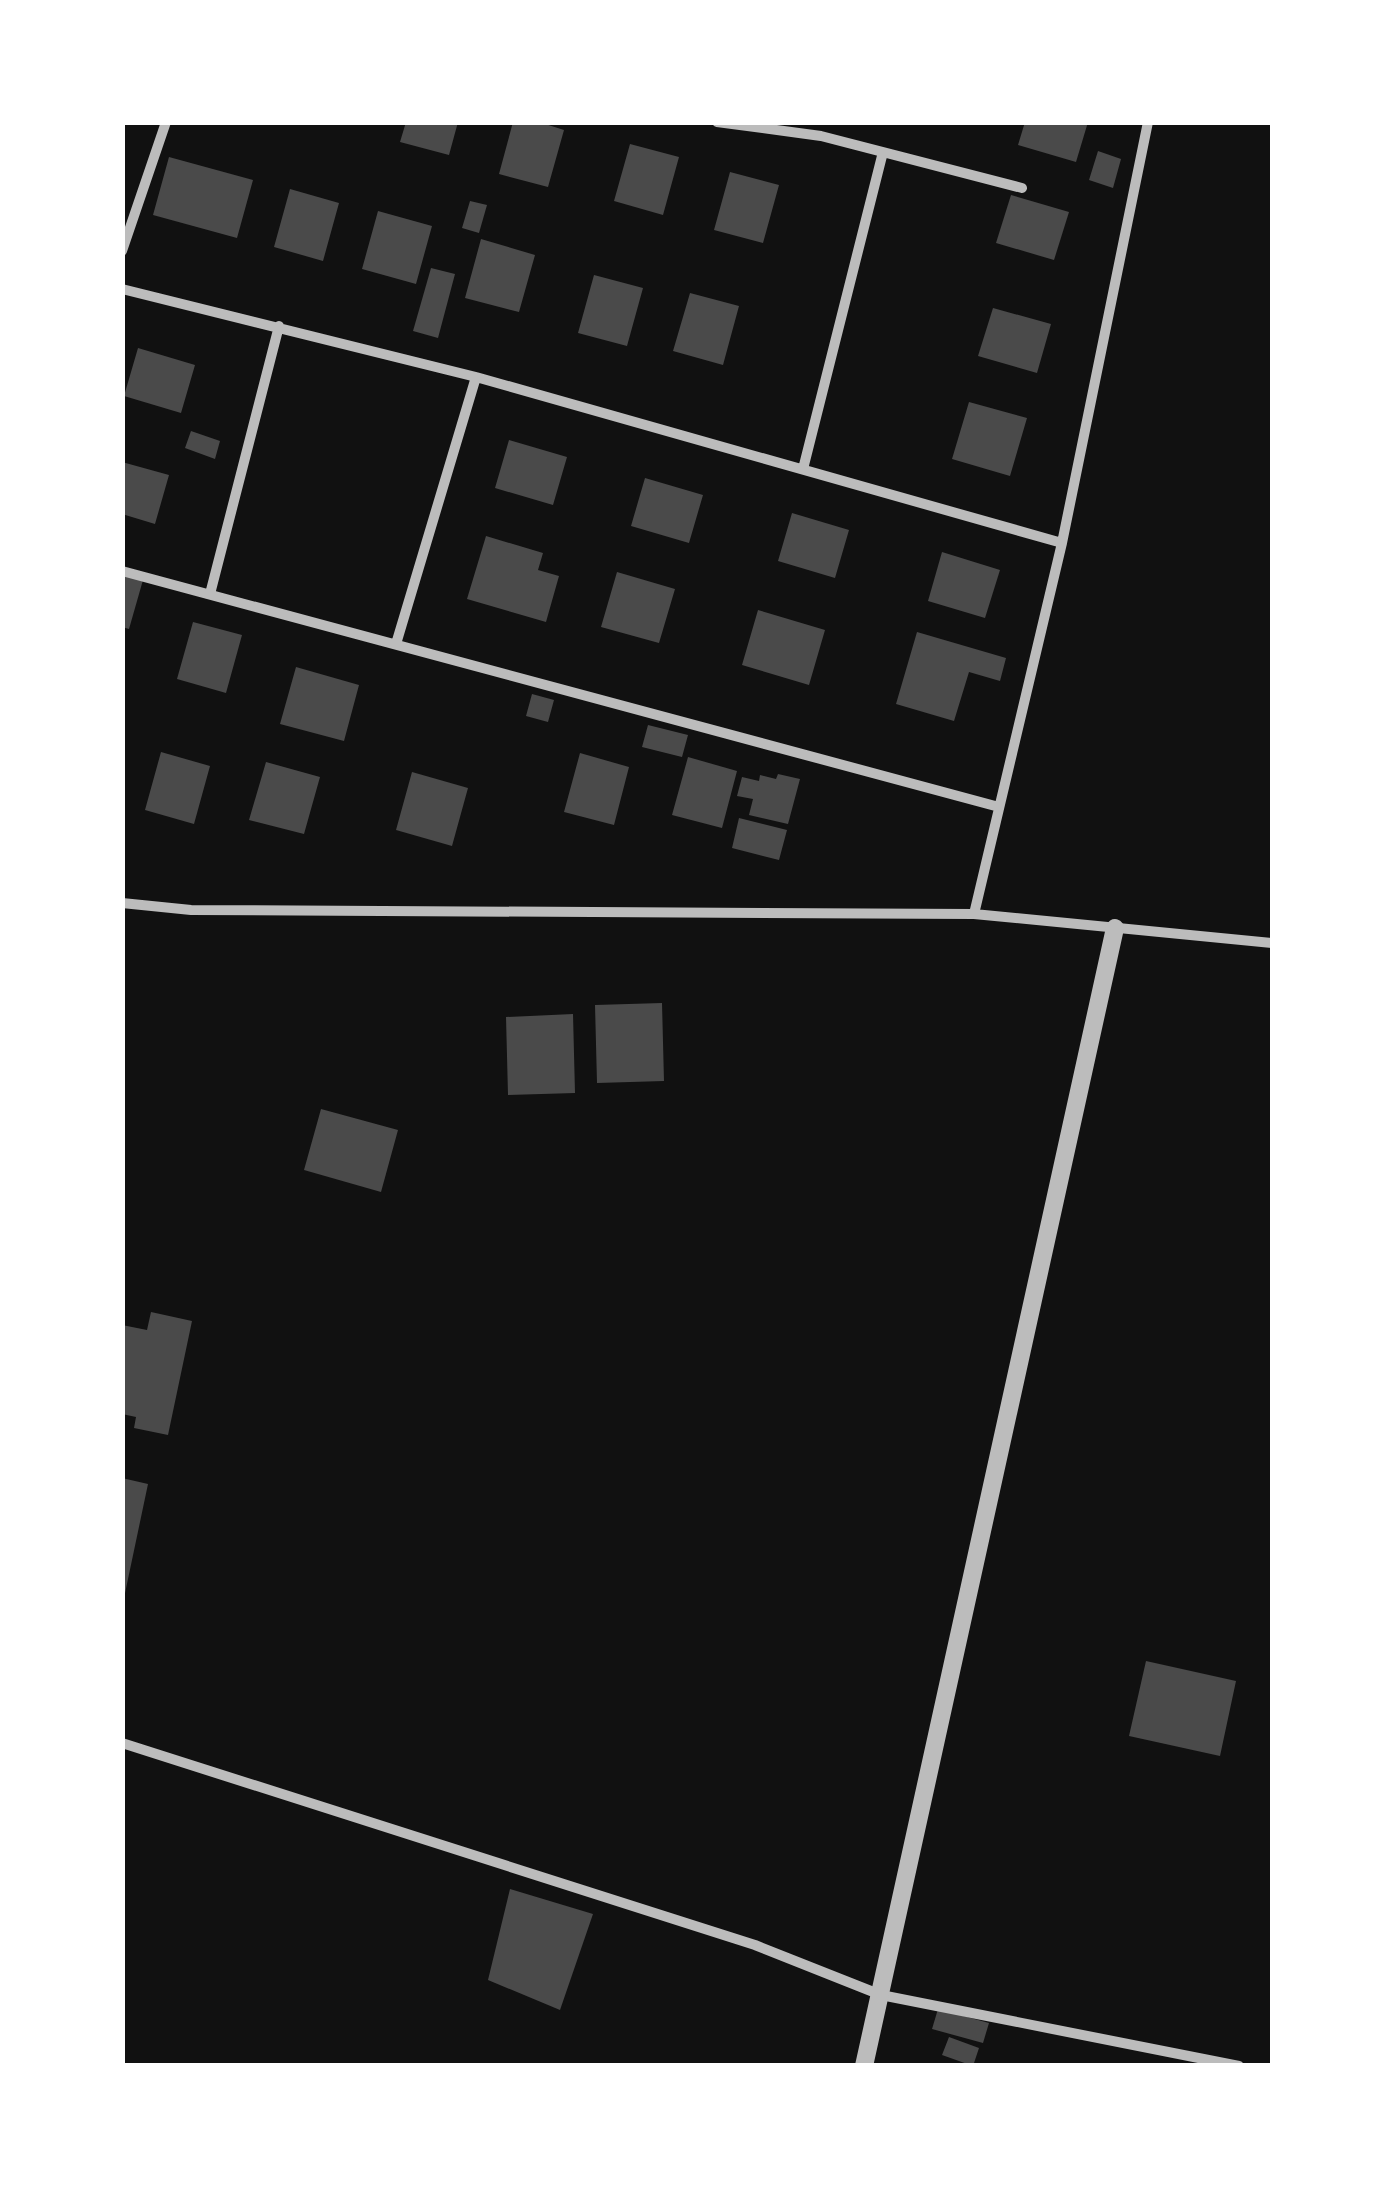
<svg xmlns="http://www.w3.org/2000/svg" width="1395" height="2188" font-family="Manrope,sans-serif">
  <rect width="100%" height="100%" fill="#111"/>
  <path fill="#4a4a4a" d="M 406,122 L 458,122 L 449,155 L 400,142 Z
    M 513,122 L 539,122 L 564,130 L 548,187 L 499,174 Z
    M 1025,122 L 1088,122 L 1076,162 L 1018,145 Z
    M 630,144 L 679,157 L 663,215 L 614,201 Z
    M 1098,151 L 1121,159 L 1113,188 L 1089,180 Z
    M 169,157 L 253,180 L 237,238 L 153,215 Z
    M 730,172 L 779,185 L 763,243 L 714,230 Z
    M 290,189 L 339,203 L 323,261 L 274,247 Z
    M 1011,195 L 1069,212 L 1054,260 L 996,243 Z
    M 470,201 L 487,205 L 479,233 L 462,228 Z
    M 378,211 L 432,226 L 416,284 L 362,269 Z
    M 481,239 L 535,255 L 519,312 L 465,298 Z
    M 431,268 L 455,274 L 438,338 L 413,331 Z
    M 594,275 L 643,288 L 627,346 L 578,333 Z
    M 690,293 L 739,306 L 723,365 L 673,351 Z
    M 993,308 L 1051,324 L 1037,373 L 978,356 Z
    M 138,348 L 195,365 L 181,413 L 124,396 Z
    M 969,402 L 1027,418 L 1010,476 L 952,459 Z
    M 191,431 L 220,441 L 215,459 L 185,448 Z
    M 509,440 L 567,457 L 553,505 L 495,488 Z
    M 122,462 L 169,475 L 155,524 L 122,514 Z
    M 645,478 L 703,495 L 689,543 L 631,526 Z
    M 792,513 L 849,530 L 835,578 L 778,561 Z
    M 486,536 L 543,553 L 538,570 L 559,576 L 546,622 L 467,599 Z
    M 942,552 L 1000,570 L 985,618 L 928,601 Z
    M 617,572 L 675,589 L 659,643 L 601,627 Z
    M 122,574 L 143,580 L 129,629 L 122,627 Z
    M 758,610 L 825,630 L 809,685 L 742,665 Z
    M 193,622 L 242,635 L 226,693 L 177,679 Z
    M 917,632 L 1006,658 L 1000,681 L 969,672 L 954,721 L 896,704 Z
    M 296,667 L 359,685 L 344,741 L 280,724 Z
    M 532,694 L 554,700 L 548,722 L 526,716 Z
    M 648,725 L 688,735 L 682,757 L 642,747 Z
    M 161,752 L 210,766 L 194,824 L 145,810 Z
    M 580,753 L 629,767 L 614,825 L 564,812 Z
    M 688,757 L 737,771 L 722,828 L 672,815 Z
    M 266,762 L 320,777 L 304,834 L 249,820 Z
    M 412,772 L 468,788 L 452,846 L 396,830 Z
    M 778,774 L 800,779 L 788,824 L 749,815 L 753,799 L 737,796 L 742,777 L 759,781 L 760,775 L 776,779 Z
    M 739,818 L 787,830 L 779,860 L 732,848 Z
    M 662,1003 L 664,1081 L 597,1083 L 595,1005 Z
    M 573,1014 L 575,1093 L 508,1095 L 506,1017 Z
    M 321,1109 L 398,1130 L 381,1192 L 304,1170 Z
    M 151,1312 L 192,1321 L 168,1435 L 134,1428 L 136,1417 L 122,1414 L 122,1325 L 147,1330 Z
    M 122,1478 L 148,1484 L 124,1598 L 122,1598 Z
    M 1146,1661 L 1236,1681 L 1220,1756 L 1129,1736 Z
    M 510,1889 L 593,1914 L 560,2010 L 488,1980 Z
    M 938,2009 L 989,2023 L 983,2043 L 932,2029 Z
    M 949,2037 L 979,2048 L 973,2066 L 942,2055 Z"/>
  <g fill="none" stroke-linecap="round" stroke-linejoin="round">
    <path stroke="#bcbcbc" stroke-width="10" d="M 717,122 L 821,136 L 1022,188
      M 122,251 L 166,122
      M 122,289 L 476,377 L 1062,543
      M 803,469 L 883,152
      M 122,571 L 999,807
      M 210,594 L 279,326
      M 396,644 L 476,377
      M 122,903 L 191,910 L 974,914 L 1272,943
      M 974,914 L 1062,543 L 1148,122
      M 122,1743 L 755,1945 L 881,1995 L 1239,2066"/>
    <path stroke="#bcbcbc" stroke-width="18" d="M 864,2066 L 1115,928"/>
  </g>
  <rect width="1395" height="2188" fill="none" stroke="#ffffff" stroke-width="250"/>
</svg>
